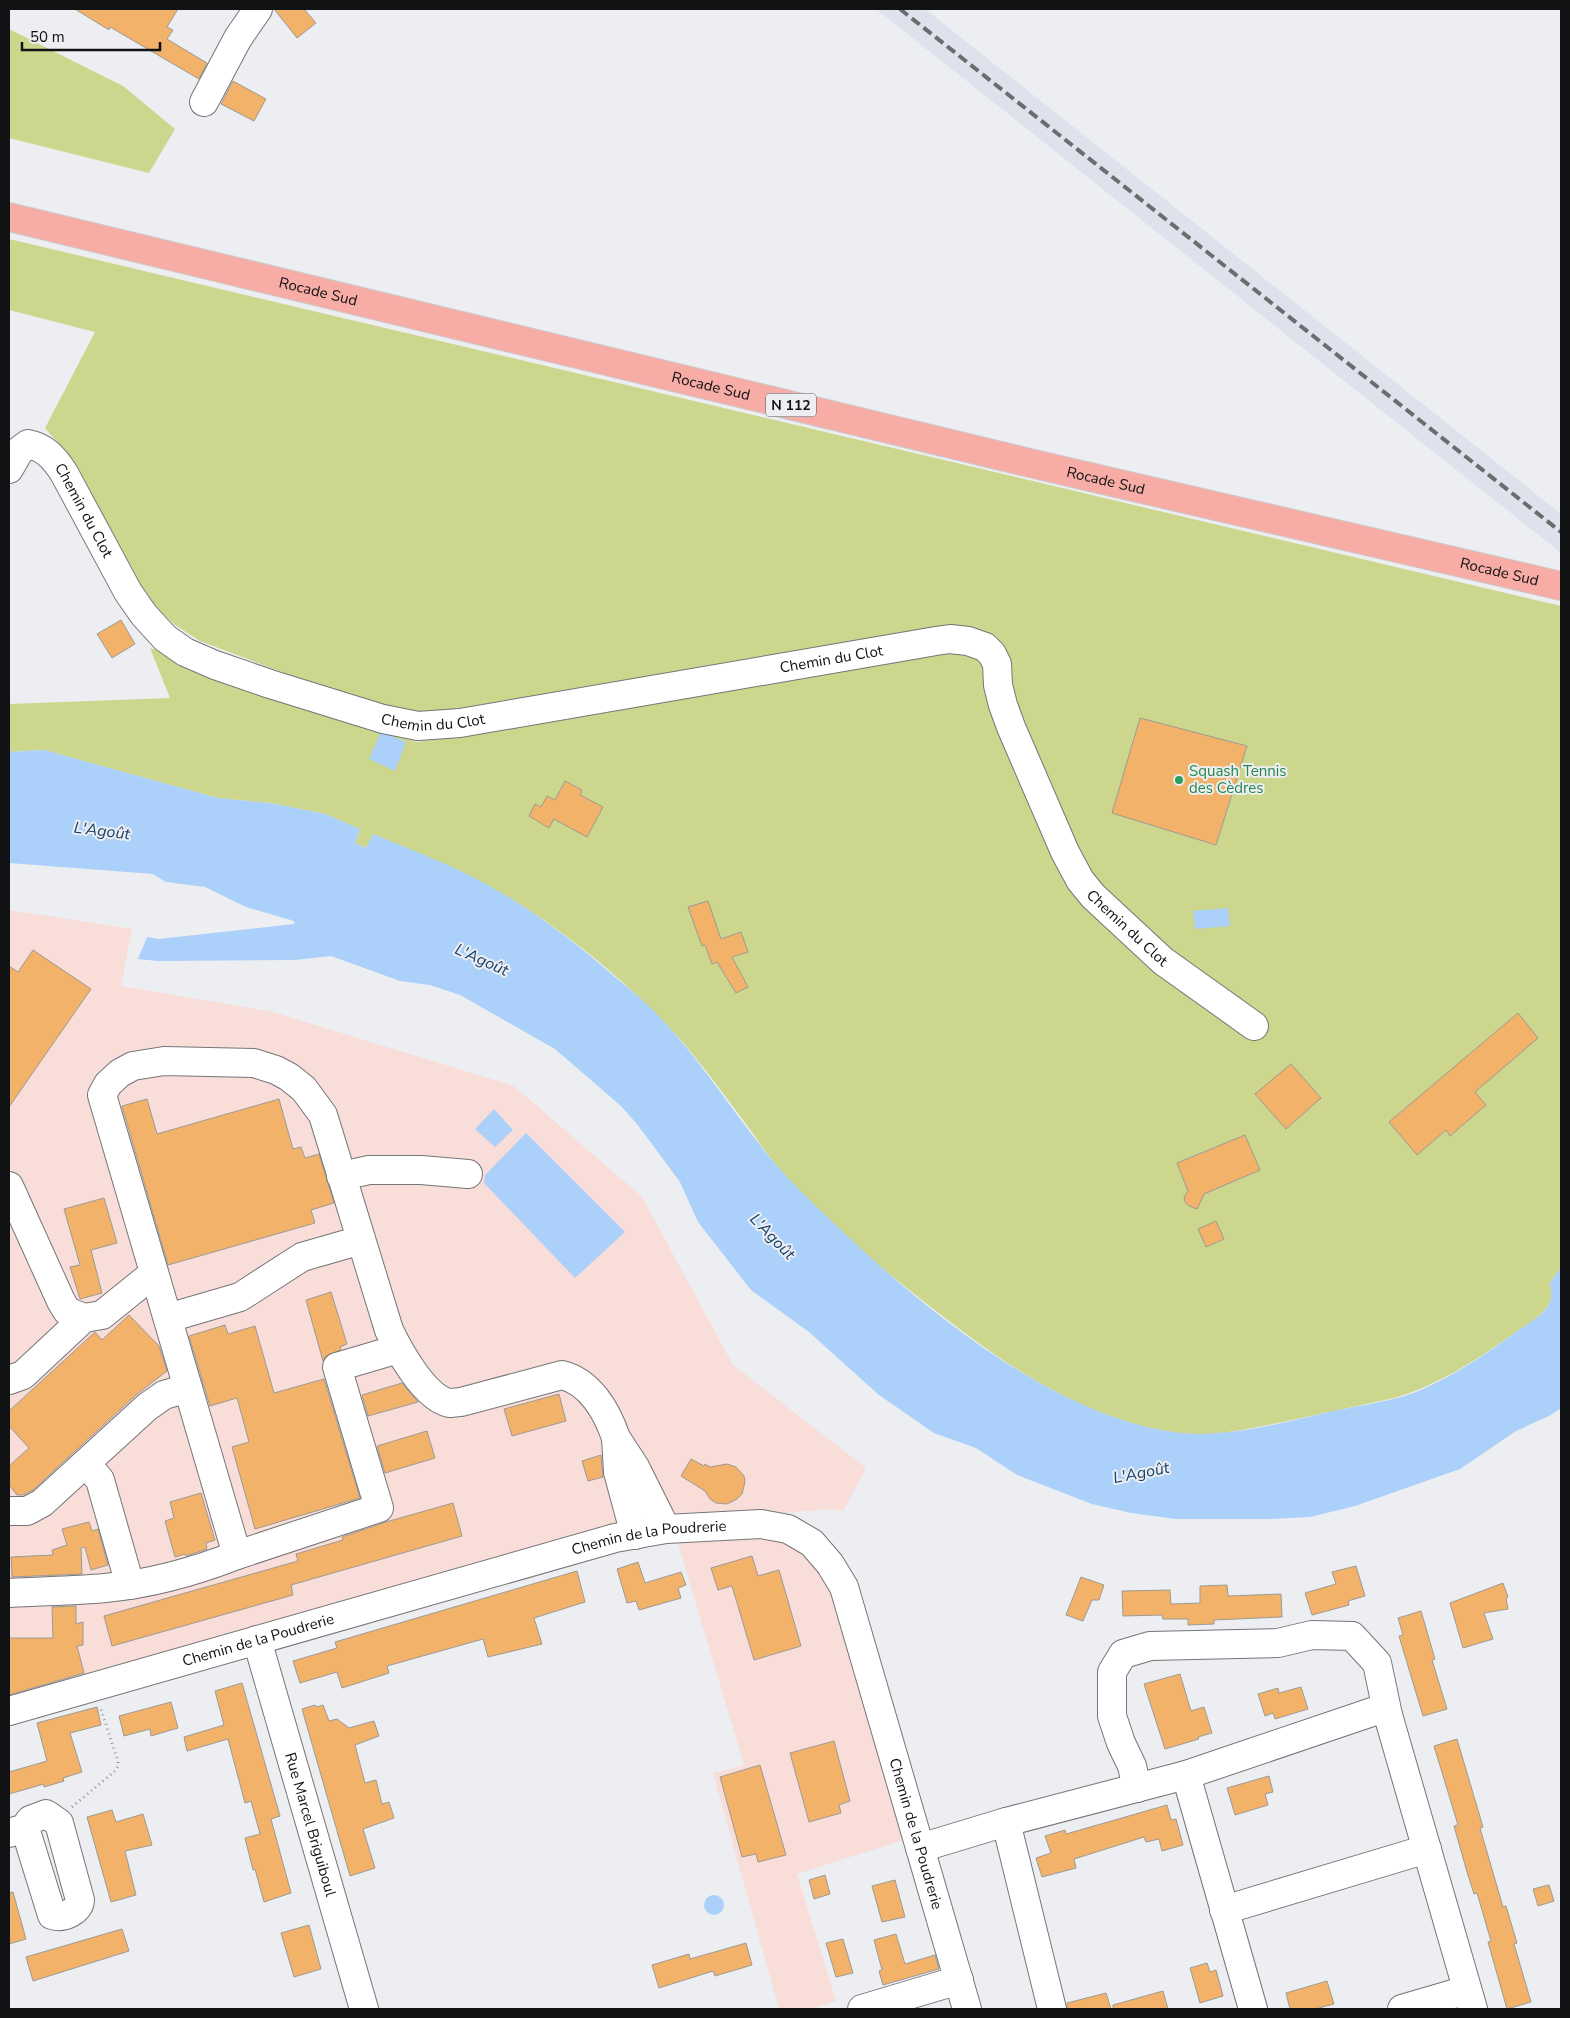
<svg xmlns="http://www.w3.org/2000/svg" width="1570" height="2018" font-family="'Nunito Sans',sans-serif">
  <rect width="100%" height="100%" fill="#eceef1"/>
  <path fill="#dee2ec" d="M 876,9 L 925,9 L 1541,498 L 1561,514 L 1561,553 Z"/>
  <path fill="#f8ddd9" d="M 9,910 L 132,929 L 121,986 L 273,1012 L 514,1086 L 642,1197 L 733,1365 L 866,1468 L 843,1511 L 830,1509 L 671,1523 L 9,1711 Z
    M 756,1534 L 785,1539 L 814,1563 L 832,1597 L 872,1729 L 910,1838 L 797,1874 L 836,2001 L 810,2009 L 779,2009 L 713,1773 L 744,1765 L 676,1537 Z"/>
  <path fill="#ccd78d" d="M 9,29 L 123,86 L 175,129 L 149,173 L 9,138 Z
    M 9,239 L 1561,606 L 1561,1267 L 1550,1283 C 1551,1289 1553,1296 1550,1302 C 1543,1316 1528,1324 1516,1332 C 1478,1359 1439,1385 1394,1398 C 1356,1406 1317,1415 1278,1423 C 1246,1429 1212,1437 1179,1433 C 1084,1420 1005,1365 932,1308 C 875,1264 818,1215 772,1160 C 762,1148 755,1136 746,1124 C 716,1084 687,1043 651,1009 C 602,961 547,918 487,885 C 451,865 411,850 373,834 L 366,848 L 355,843 L 360,829 L 325,814 L 270,803 L 218,798 L 44,750 L 9,752 L 9,704 L 170,698 L 150,648 L 417,742 L 919,653 L 439,714 L 409,716 L 369,705 L 200,641 L 175,625 L 145,598 L 63,449 L 45,428 L 95,332 L 9,310 Z"/>
  <path fill="#abd0fa" d="M 381,732 L 406,742 L 395,771 L 369,759 Z
    M 44,750 L 218,798 L 270,803 L 325,814 L 360,829 L 355,843 L 366,848 L 373,834 C 411,850 450,864 486,884 C 533,910 575,942 615,977 C 628,988 642,999 654,1011 C 698,1056 731,1110 771,1159 C 793,1185 818,1208 842,1231 C 928,1313 1060,1420 1181,1433 C 1231,1438 1289,1421 1338,1410 C 1364,1405 1392,1401 1416,1392 C 1452,1377 1485,1355 1516,1332 C 1527,1324 1542,1317 1549,1304 C 1553,1297 1551,1291 1550,1283 L 1561,1267 L 1561,1408 L 1549,1416 L 1516,1431 L 1460,1469 L 1355,1506 L 1310,1517 L 1268,1519 L 1176,1519 L 1131,1513 L 1092,1504 L 1017,1475 L 976,1448 L 934,1433 L 879,1395 L 809,1332 L 751,1290 L 698,1222 L 680,1182 L 637,1124 L 621,1106 L 555,1049 L 460,995 L 430,985 L 400,981 L 331,956 L 295,960 L 158,961 L 138,959 L 147,937 L 159,939 L 294,924 L 294,921 L 246,907 L 205,887 L 166,882 L 153,874 L 9,863 L 9,752 Z
    M 1228,908 L 1230,926 L 1195,929 L 1193,911 Z
    M 494,1109 L 513,1130 L 495,1147 L 475,1129 Z
    M 526,1133 L 625,1232 L 575,1278 L 484,1183 L 485,1175 Z
    M704 1905a10 10 0 1 1 20 0a10 10 0 1 1-20 0Z"/>
  <path fill="#f2b269" stroke="#9c9a97" d="M 75,9 L 178,9 L 167,27 L 173,30 L 167,39 L 207,63 L 199,79 L 110,27 L 109,30 Z
    M 274,9 L 304,9 L 316,23 L 297,38 Z
    M 233,81 L 266,99 L 254,121 L 221,104 Z
    M 121,620 L 135,644 L 112,658 L 97,634 Z
    M 1140,718 L 1247,746 L 1216,845 L 1112,813 Z
    M 565,781 L 582,790 L 580,795 L 603,807 L 587,837 L 554,819 L 549,828 L 529,816 L 535,804 L 541,807 L 547,796 L 555,800 Z
    M 708,901 L 721,939 L 741,932 L 748,952 L 732,957 L 748,987 L 736,993 L 717,962 L 712,964 L 705,945 L 702,946 L 688,907 Z
    M 33,950 L 91,989 L 9,1107 L 9,966 L 18,972 Z
    M 1518,1013 L 1538,1038 L 1475,1092 L 1486,1105 L 1450,1136 L 1446,1130 L 1417,1155 L 1389,1122 Z
    M 1291,1064 L 1321,1098 L 1286,1129 L 1255,1094 Z
    M 147,1099 L 157,1134 L 279,1099 L 293,1149 L 301,1147 L 305,1158 L 319,1154 L 334,1203 L 311,1210 L 315,1223 L 168,1265 L 122,1106 Z
    M 1245,1135 L 1260,1170 L 1204,1194 L 1197,1209 L 1189,1206 L 1185,1202 L 1184,1197 L 1188,1191 L 1177,1163 Z
    M 104,1198 L 117,1243 L 91,1250 L 102,1293 L 80,1299 L 70,1267 L 80,1265 L 64,1209 Z
    M 1216,1221 L 1224,1239 L 1206,1247 L 1198,1229 Z
    M 331,1292 L 347,1344 L 340,1347 L 341,1350 L 326,1356 L 323,1361 L 306,1300 Z
    M 129,1315 L 159,1346 L 167,1371 L 136,1395 L 33,1490 L 23,1495 L 17,1495 L 9,1485 L 9,1466 L 29,1448 L 9,1426 L 9,1411 L 95,1332 L 102,1340 Z
    M 225,1325 L 228,1334 L 255,1326 L 274,1393 L 324,1379 L 360,1498 L 255,1529 L 232,1447 L 249,1442 L 237,1398 L 210,1406 L 189,1336 Z
    M 402,1383 L 418,1402 L 368,1416 L 362,1395 Z
    M 559,1394 L 566,1421 L 512,1436 L 504,1409 Z
    M 427,1431 L 435,1458 L 385,1473 L 377,1446 Z
    M 601,1455 L 603,1477 L 588,1481 L 582,1461 Z
    M 691,1459 L 704,1466 L 705,1464 L 710,1467 L 727,1464 L 736,1467 L 744,1476 L 745,1482 L 742,1494 L 737,1499 L 727,1504 L 716,1503 L 710,1499 L 705,1491 L 681,1476 Z
    M 201,1493 L 215,1540 L 206,1543 L 207,1549 L 186,1556 L 185,1554 L 175,1557 L 165,1521 L 174,1518 L 170,1502 Z
    M 453,1503 L 462,1536 L 291,1585 L 293,1595 L 112,1646 L 104,1616 L 298,1561 L 296,1554 L 343,1540 L 342,1537 L 386,1522 Z
    M 89,1522 L 92,1531 L 98,1529 L 108,1565 L 91,1570 L 85,1547 L 81,1548 L 82,1574 L 12,1577 L 11,1557 L 53,1555 L 52,1550 L 67,1545 L 62,1529 Z
    M 752,1556 L 758,1576 L 779,1570 L 801,1646 L 754,1660 L 732,1586 L 718,1590 L 711,1568 Z
    M 638,1562 L 645,1583 L 681,1572 L 686,1585 L 678,1588 L 681,1598 L 639,1610 L 636,1601 L 627,1603 L 617,1569 Z
    M 1356,1566 L 1365,1596 L 1348,1601 L 1349,1605 L 1312,1615 L 1305,1593 L 1336,1584 L 1332,1572 Z
    M 577,1571 L 585,1602 L 534,1618 L 542,1644 L 488,1657 L 483,1639 L 387,1666 L 389,1673 L 342,1688 L 337,1672 L 300,1683 L 293,1661 L 337,1648 L 335,1642 Z
    M 1081,1577 L 1104,1585 L 1099,1600 L 1092,1600 L 1083,1621 L 1066,1615 Z
    M 1503,1583 L 1508,1597 L 1506,1598 L 1508,1609 L 1484,1613 L 1493,1639 L 1463,1648 L 1450,1603 Z
    M 1227,1585 L 1228,1596 L 1281,1594 L 1282,1617 L 1214,1620 L 1214,1624 L 1188,1625 L 1188,1619 L 1163,1619 L 1162,1615 L 1123,1616 L 1122,1591 L 1170,1590 L 1171,1604 L 1200,1603 L 1200,1586 Z
    M 76,1606 L 76,1624 L 83,1622 L 83,1645 L 77,1646 L 84,1673 L 9,1695 L 9,1638 L 53,1638 L 52,1607 Z
    M 1421,1611 L 1435,1659 L 1432,1660 L 1447,1709 L 1423,1716 L 1399,1636 L 1403,1635 L 1398,1618 Z
    M 1180,1674 L 1191,1711 L 1204,1707 L 1212,1733 L 1198,1737 L 1199,1739 L 1165,1749 L 1144,1684 Z
    M 242,1683 L 280,1816 L 271,1819 L 291,1893 L 264,1902 L 255,1869 L 253,1870 L 245,1838 L 260,1834 L 251,1801 L 245,1803 L 228,1739 L 187,1751 L 184,1737 L 224,1725 L 215,1691 Z
    M 1301,1687 L 1308,1709 L 1275,1719 L 1273,1713 L 1265,1716 L 1258,1694 L 1278,1688 L 1279,1693 Z
    M 171,1702 L 178,1728 L 151,1736 L 150,1729 L 124,1736 L 119,1716 Z
    M 315,1705 L 316,1707 L 323,1705 L 329,1721 L 337,1719 L 349,1728 L 374,1721 L 379,1736 L 355,1745 L 365,1783 L 376,1780 L 382,1804 L 389,1802 L 394,1818 L 363,1829 L 375,1868 L 350,1876 L 302,1709 Z
    M 97,1707 L 101,1725 L 70,1733 L 82,1772 L 63,1778 L 64,1781 L 44,1787 L 44,1784 L 9,1794 L 9,1772 L 47,1761 L 37,1723 Z
    M 1457,1739 L 1483,1827 L 1480,1828 L 1503,1907 L 1506,1906 L 1517,1943 L 1514,1944 L 1531,2002 L 1507,2009 L 1488,1942 L 1491,1941 L 1477,1893 L 1474,1894 L 1467,1872 L 1454,1826 L 1458,1825 L 1434,1746 Z
    M 834,1741 L 850,1801 L 839,1805 L 841,1813 L 809,1822 L 790,1753 Z
    M 760,1765 L 786,1855 L 758,1862 L 756,1854 L 742,1857 L 720,1777 Z
    M 1269,1776 L 1273,1792 L 1265,1794 L 1268,1805 L 1235,1815 L 1227,1788 Z
    M 1167,1805 L 1171,1820 L 1176,1819 L 1183,1845 L 1162,1851 L 1159,1839 L 1146,1842 L 1144,1837 L 1074,1859 L 1076,1868 L 1042,1877 L 1036,1858 L 1051,1853 L 1045,1836 L 1065,1830 L 1066,1834 Z
    M 112,1810 L 116,1822 L 143,1814 L 152,1845 L 125,1851 L 136,1895 L 111,1902 L 87,1817 Z
    M 825,1875 L 830,1894 L 814,1899 L 809,1880 Z
    M 895,1880 L 905,1917 L 882,1922 L 872,1886 Z
    M 1549,1885 L 1554,1901 L 1538,1906 L 1533,1889 Z
    M 13,1892 L 26,1939 L 9,1944 L 9,1893 Z
    M 309,1925 L 321,1969 L 294,1977 L 281,1933 Z
    M 122,1929 L 129,1951 L 33,1981 L 26,1957 Z
    M 896,1934 L 905,1964 L 935,1955 L 939,1969 L 883,1985 L 879,1971 L 882,1970 L 874,1940 Z
    M 843,1939 L 853,1973 L 836,1977 L 826,1943 Z
    M 746,1943 L 752,1965 L 715,1976 L 713,1971 L 659,1988 L 652,1965 L 689,1954 L 690,1959 Z
    M 1207,1963 L 1210,1972 L 1216,1970 L 1223,1996 L 1200,2003 L 1190,1968 Z
    M 1327,1981 L 1334,2004 L 1315,2009 L 1290,2009 L 1286,1993 Z
    M 1163,1991 L 1168,2009 L 1113,2009 L 1113,2005 Z
    M 1106,1993 L 1111,2009 L 1067,2009 L 1067,2003 Z"/>
  <g fill="none" stroke-linecap="round" stroke-linejoin="round">
    <g stroke="#747578" stroke-width="30">
      <g id="minor">
        <path d="M 204,102 L 238,38 L 258,9"/>
        <path id="s1" d="M 9,469 L 20,450 L 28,444 C 45,447 55,459 64,473 L 128,592 L 144,615 L 165,638 L 185,652 L 215,665 L 270,684 L 383,719 L 418,726 L 460,723 L 936,641 L 950,639 L 968,641 L 985,647 L 992,654 L 997,664 L 998,685 L 1003,705 L 1011,727 L 1065,852 L 1080,880 L 1093,896 L 1163,961 L 1254,1026"/>
        <path d="M 341,1176 L 369,1170 L 421,1170 L 468,1174"/>
        <path d="M 9,1186 L 61,1301 L 67,1311 L 84,1318 L 102,1315 L 154,1273"/>
        <path d="M 168,1318 L 240,1297 L 302,1257 L 361,1240"/>
        <path d="M 398,1349 L 337,1367 L 379,1508 L 237,1555 L 102,1095 L 108,1084 L 120,1073 L 133,1066 L 164,1061 L 254,1063 L 276,1070 L 289,1077 L 304,1089 L 323,1115 L 389,1330 C 399,1351 424,1397 449,1403 C 452,1403 457,1402 461,1402 L 562,1375 C 590,1382 607,1411 616,1438"/>
        <path d="M 9,1380 L 23,1375 L 84,1318"/>
        <path d="M 86,1463 L 100,1480 L 130,1585"/>
        <path d="M 9,1511 L 27,1511 L 42,1503 L 147,1407 L 164,1395 L 188,1388"/>
        <path d="M 635,1535 L 618,1472 L 616,1438 L 635,1467 L 666,1529"/>
        <path d="M 9,1593 C 41,1591 73,1591 105,1588 C 150,1584 196,1571 237,1555"/>
        <path id="s2" d="M 257,1640 L 364,2009"/>
        <path id="s3" d="M 9,1711 L 615,1538 L 666,1529 L 761,1524 L 788,1529 L 812,1543 L 830,1564 L 844,1587 L 967,2009"/>
        <path d="M 1186,1775 L 1253,2009"/>
        <path d="M 1137,1788 L 1132,1766 L 1121,1743 L 1112,1716 L 1112,1672 L 1123,1654 L 1150,1646 L 1278,1643 L 1312,1635 L 1352,1636 L 1377,1663 L 1388,1715"/>
        <path d="M 1006,1822 L 1052,2009"/>
        <path d="M 9,1833 L 25,1828 L 30,1820 L 46,1814 L 59,1823 L 80,1900 C 80,1911 63,1919 52,1915 L 25,1828"/>
        <path d="M 920,1848 L 1006,1822 L 1186,1775 L 1378,1710 L 1388,1715 L 1473,2009"/>
        <path d="M 1224,1910 L 1427,1849"/>
        <path d="M 862,2009 L 959,1980"/>
        <path d="M 1402,2009 L 1467,1990"/>
      </g>
    </g>
    <g stroke="#cbcbcb" stroke-width="30">
      <g id="major">
        <path id="s4" d="M 9,217 L 1034,464 L 1561,586"/>
      </g>
    </g>
    <path stroke="#96989a" stroke-width="3" stroke-dasharray="1 4" stroke-linecap="butt" d="M 72,1807 L 115,1771 L 118,1766 L 118,1761 L 100,1707"/>
    <use href="#minor" stroke="#fff" stroke-width="28"/>
    <use href="#major" stroke="#f7aca6" stroke-width="28"/>
    <path stroke="#6b6c6e" stroke-width="4" stroke-dasharray="10 5" stroke-linecap="butt" d="M 900,9 L 1561,532"/>
  </g>
  <circle fill="#2e9e5b" stroke="#eceef1" stroke-width="2" cx="1179" cy="780" r="5"/>
  <g text-anchor="middle" stroke-width="4" stroke-linejoin="round" paint-order="stroke">
    <rect fill="#eceef1" stroke="#535456" stroke-width="1" x="766" y="393.5" width="50" height="23" rx="4"/>
    <g font-size="14" font-weight="bold" fill="#111213">
      <text x="791" y="410">N 112</text>
    </g>
    <g font-size="15" fill="#111213" stroke="#eceef1">
      <text dy="5" stroke="none"><textPath href="#s4" startOffset="318">Rocade Sud</textPath></text>
      <text dy="5" stroke="none"><textPath href="#s4" startOffset="722">Rocade Sud</textPath></text>
      <text dy="5" stroke="none"><textPath href="#s4" startOffset="1128">Rocade Sud</textPath></text>
      <text dy="5" stroke="none"><textPath href="#s1" startOffset="122">Chemin du Clot</textPath></text>
      <text dy="5" stroke="none"><textPath href="#s4" startOffset="1532">Rocade Sud</textPath></text>
      <text dy="5" stroke="none"><textPath href="#s1" startOffset="962">Chemin du Clot</textPath></text>
      <text dy="5" stroke="none"><textPath href="#s1" startOffset="558">Chemin du Clot</textPath></text>
      <text dy="5" stroke="none"><textPath href="#s1" startOffset="1440">Chemin du Clot</textPath></text>
      <text dy="5" stroke="none"><textPath href="#s3" startOffset="664">Chemin de la Poudrerie</textPath></text>
      <text dy="5" stroke="none"><textPath href="#s3" startOffset="259">Chemin de la Poudrerie</textPath></text>
      <text dy="5" stroke="none"><textPath href="#s2" startOffset="192">Rue Marcel Briguiboul</textPath></text>
      <text dy="5" stroke="none"><textPath href="#s3" startOffset="1144">Chemin de la Poudrerie</textPath></text>
    </g>
    <g font-size="15" fill="#27864d" stroke="#eceef1" text-anchor="start">
      <text x="1189" y="776">Squash Tennis<tspan x="1189" dy="17">des Cèdres</tspan></text>
    </g>
    <g font-size="16" font-style="italic" fill="#17426d" stroke="#eceef1">
      <text transform="translate(102 830) rotate(7)" y="6">L'Agoût</text>
      <text transform="translate(482 959) rotate(24)" y="6">L'Agoût</text>
      <text transform="translate(773 1236) rotate(46)" y="6">L'Agoût</text>
      <text transform="translate(1141 1472) rotate(-11)" y="6">L'Agoût</text>
    </g>
  </g>
  <rect width="1570" height="2018" fill="none" stroke="#111213" stroke-width="20"/>
  <path d="M22 42v8h138v-8" fill="none" stroke="#111213" stroke-width="2.5"/>
  <text x="30" y="42" font-size="15" fill="#111213" stroke="#eceef1" stroke-width="4" paint-order="stroke">50 m</text>
</svg>
